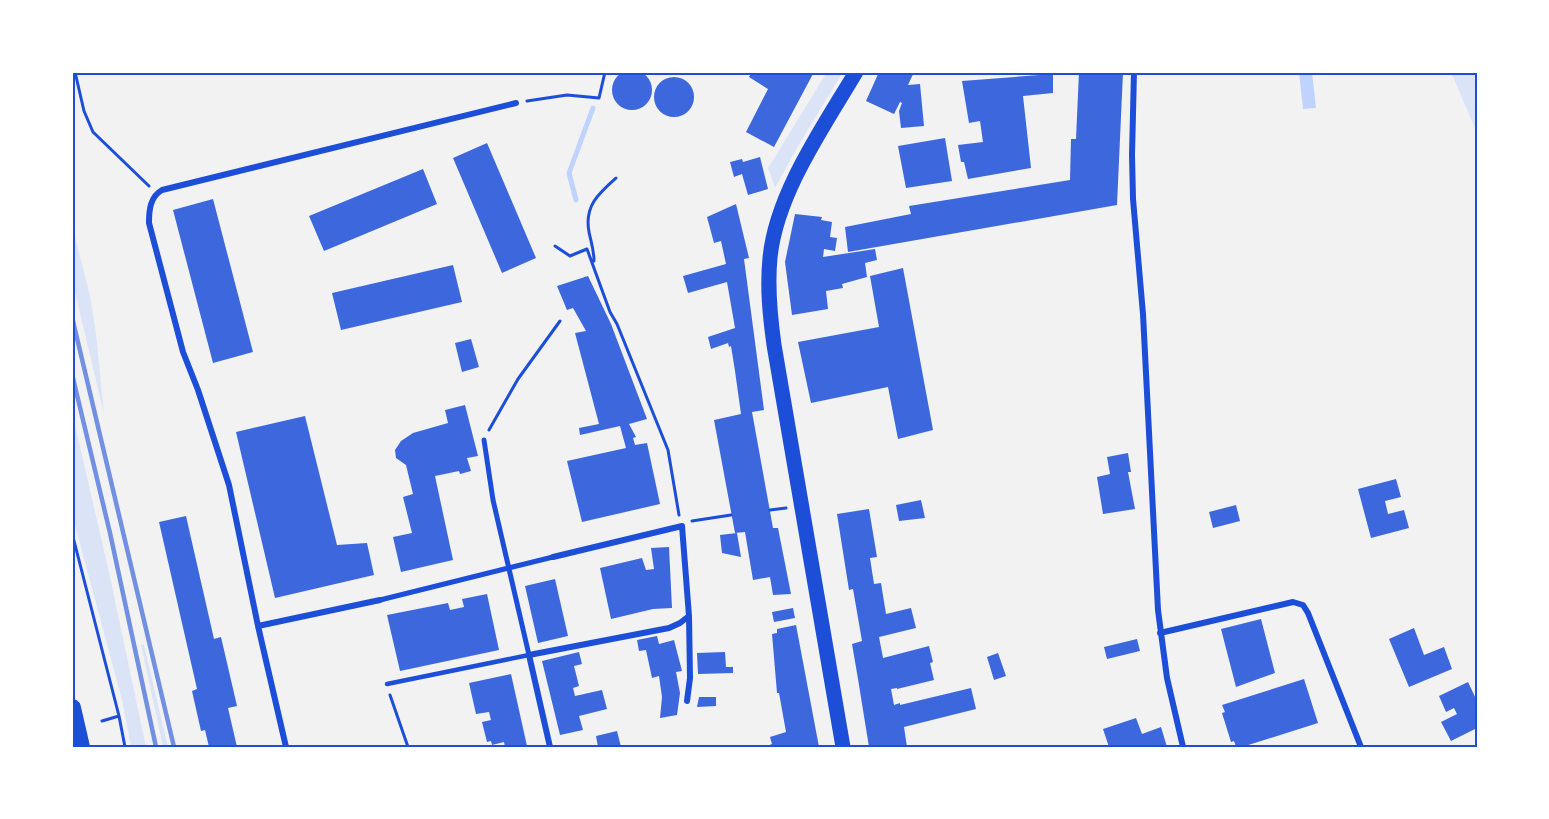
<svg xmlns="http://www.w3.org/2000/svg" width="1549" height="819" font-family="'Public Sans',sans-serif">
  <rect width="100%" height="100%" fill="#f2f2f2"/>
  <path fill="#dbe4f7" d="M 827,72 L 843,72 L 798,146 L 775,188 L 768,168 Z
    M 1451,72 L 1477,72 L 1477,133 Z
    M 72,225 L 90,296 L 96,333 L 104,414 L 72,280 Z
    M 72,412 L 109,572 L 146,747 L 131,747 L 122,700 L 72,514 L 72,464 L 75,461 L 72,450 Z
    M 141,645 L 144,645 L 168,747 L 163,747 Z"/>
  <path fill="#bfd3fe" d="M 1299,72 L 1312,72 L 1316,108 L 1303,109 Z"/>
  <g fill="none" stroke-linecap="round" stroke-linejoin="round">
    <path stroke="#bfd3fe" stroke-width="5" d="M 576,200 L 569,173 L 593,108"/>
  </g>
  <path fill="#3d67dc" d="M612 90a20 20 0 1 1 40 0a20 20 0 1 1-40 0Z
    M 752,72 L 814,72 L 774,147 L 746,132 L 768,89 L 749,77 Z
    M 879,72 L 914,72 L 908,85 L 920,84 L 924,126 L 901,128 L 899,111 L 902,103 L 900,102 L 894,114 L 866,101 Z
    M 1079,72 L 1123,72 L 1117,205 L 848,252 L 845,227 L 911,214 L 909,206 L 1070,180 L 1071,139 L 1076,139 Z
    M 1053,74 L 1053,93 L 1023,96 L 1031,168 L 968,179 L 964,162 L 961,162 L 958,145 L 983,142 L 980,121 L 969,123 L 962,81 Z
    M654 97a20 20 0 1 1 40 0a20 20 0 1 1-40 0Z
    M 945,138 L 952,181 L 906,188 L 898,146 Z
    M 487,143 L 536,258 L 502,273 L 453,158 Z
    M 760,157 L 768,189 L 748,195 L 742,174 L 734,177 L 730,162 L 742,159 L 743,162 Z
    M 423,169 L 437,204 L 324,251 L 309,216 Z
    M 213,199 L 253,352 L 213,363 L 173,210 Z
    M 736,204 L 749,258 L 744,259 L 764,410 L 752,412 L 773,528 L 778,528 L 791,594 L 773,595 L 770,577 L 753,580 L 745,532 L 735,533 L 714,420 L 741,414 L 735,371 L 731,346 L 729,347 L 728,343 L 711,349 L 708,337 L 735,328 L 727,282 L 688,293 L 683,276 L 726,264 L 721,241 L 714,243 L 707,217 Z
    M 795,214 L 822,217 L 821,220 L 832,222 L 830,237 L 837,238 L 835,251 L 824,249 L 823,257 L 875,249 L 877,260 L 865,263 L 867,277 L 842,284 L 843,288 L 826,291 L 828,309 L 792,315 L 785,262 Z
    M 453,265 L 462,302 L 341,330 L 332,293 Z
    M 903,268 L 933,430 L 898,439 L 888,387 L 811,403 L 798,342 L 879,327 L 870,276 Z
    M 588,276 L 611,324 L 647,419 L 629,424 L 636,437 L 633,438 L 635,445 L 647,443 L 660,504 L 582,522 L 567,461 L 626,448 L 620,426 L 580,435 L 579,428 L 599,424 L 575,333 L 586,331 L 573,308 L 567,310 L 557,286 Z
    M 471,339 L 479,367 L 462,372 L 455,343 Z
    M 465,405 L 478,456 L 467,458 L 471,471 L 460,474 L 459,471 L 435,476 L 453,560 L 401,572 L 393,537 L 412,533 L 403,497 L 413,494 L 406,465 L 396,458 L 395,450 L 401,441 L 413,433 L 448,423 L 445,410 Z
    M 305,416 L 337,545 L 367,543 L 374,575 L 275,598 L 236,432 Z
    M 1128,453 L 1131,472 L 1128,472 L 1135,509 L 1103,514 L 1097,477 L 1110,474 L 1107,457 Z
    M 1396,479 L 1401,497 L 1385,501 L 1388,514 L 1404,510 L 1409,528 L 1371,538 L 1358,489 Z
    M 921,500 L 925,518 L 899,521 L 896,505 Z
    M 1236,505 L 1240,521 L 1213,528 L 1209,512 Z
    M 869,509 L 877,557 L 870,558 L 874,584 L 881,583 L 886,614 L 911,608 L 916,628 L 879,637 L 883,658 L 929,646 L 933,662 L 930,663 L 934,680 L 897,689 L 897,688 L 891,689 L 894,705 L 900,703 L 900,705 L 971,688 L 976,709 L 904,727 L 907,747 L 869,747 L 858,679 L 852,644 L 862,641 L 853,589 L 849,590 L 837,514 Z
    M 186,516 L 214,639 L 221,637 L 237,706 L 228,708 L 237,747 L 209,747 L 205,730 L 201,731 L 192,691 L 197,689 L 159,522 Z
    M 737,533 L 741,557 L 722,553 L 720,535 Z
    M 669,547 L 672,608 L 653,609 L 611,619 L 600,568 L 642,558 L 646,570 L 654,569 L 651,548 Z
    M 555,579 L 568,636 L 538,643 L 525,586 Z
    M 487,594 L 499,650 L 400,671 L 387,615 L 448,603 L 450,610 L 464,607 L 462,599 Z
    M 793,608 L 795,618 L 774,622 L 772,612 Z
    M 1261,619 L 1275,673 L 1236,687 L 1221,629 Z
    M 796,625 L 819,747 L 764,747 L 772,744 L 770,737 L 786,732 L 779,693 L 777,693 L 772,634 L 777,633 L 777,629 Z
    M 1414,628 L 1424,655 L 1444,647 L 1452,669 L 1409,687 L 1389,639 Z
    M 657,636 L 659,644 L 674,640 L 682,671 L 676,672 L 680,693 L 677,715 L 660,718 L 662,697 L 659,676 L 652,678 L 646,650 L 639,651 L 637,640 Z
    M 1137,639 L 1140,651 L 1107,659 L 1104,647 Z
    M 579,652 L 582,664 L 574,666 L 579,686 L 573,688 L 575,696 L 602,690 L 607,709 L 579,716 L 583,730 L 560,735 L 542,661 Z
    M 725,652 L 726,667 L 733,667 L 733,673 L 698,674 L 697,653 Z
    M 998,653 L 1006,676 L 994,680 L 987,657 Z
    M 511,674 L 527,746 L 522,747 L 505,747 L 504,742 L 492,745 L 491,741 L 487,742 L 482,722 L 491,720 L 489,712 L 476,714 L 469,683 Z
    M 1304,679 L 1318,723 L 1242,747 L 1236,747 L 1234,741 L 1231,742 L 1222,713 L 1225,712 L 1222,705 Z
    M 1468,682 L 1477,701 L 1477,728 L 1451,741 L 1441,722 L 1457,714 L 1454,708 L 1446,712 L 1439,696 Z
    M 699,697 L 716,697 L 716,706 L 697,707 Z
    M 1136,718 L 1142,734 L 1161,727 L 1167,747 L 1146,747 L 1146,745 L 1140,747 L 1109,747 L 1103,729 Z
    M 617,731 L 621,747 L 598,747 L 596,736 Z"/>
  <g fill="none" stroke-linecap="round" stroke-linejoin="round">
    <path stroke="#1d4ed8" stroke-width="3" d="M 75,72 L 84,111 L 93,132 L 149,186
      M 527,101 L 567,95 L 599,98 L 605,72
      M 555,246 L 570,256 L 587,249 L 610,312 L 617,324 L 668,450 L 679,515
      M 594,261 C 594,250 591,242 589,232 C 584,206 599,193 616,178
      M 489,430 L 518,379 L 560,321
      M 770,510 L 786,508
      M 692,521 L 731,515
      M 72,533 L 119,716 L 125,747
      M 390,695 L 408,747
      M 102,721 L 119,716"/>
    <path stroke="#1d4ed8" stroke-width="4.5" d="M 387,684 L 529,655"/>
    <path stroke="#1d4ed8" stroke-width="5" d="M 484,440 L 493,500 L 529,655
      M 380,600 L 553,557"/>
    <path stroke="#1d4ed8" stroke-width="6" d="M 1134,72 L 1132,155 L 1133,199 L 1143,314 L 1158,610 L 1167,678 L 1183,747
      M 258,626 L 380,600
      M 1160,633 L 1293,602 L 1303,605 L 1308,613 L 1361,747
      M 687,701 L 690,678 L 689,616
      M 286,747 L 258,626 L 229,485 L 198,390 L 183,352 L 149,223 C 149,210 150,197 162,190 L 516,103
      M 550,747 L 529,655 L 669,628 L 680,623 L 689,616 L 682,526 L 553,557"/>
    <path stroke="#1d4ed8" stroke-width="15" d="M 843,747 L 774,345 C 770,316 767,288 770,258 C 776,194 824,126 856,72"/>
    <path stroke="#1d4ed8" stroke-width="18" d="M 72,708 L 81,747"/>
    <path stroke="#7290e2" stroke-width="4.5" d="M 72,317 L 174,747
      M 72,374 L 110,533 L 156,747"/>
  </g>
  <rect width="1549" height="819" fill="none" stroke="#ffffff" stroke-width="147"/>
  <rect x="74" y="74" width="1402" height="672" fill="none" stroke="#1d4ed8" stroke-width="2"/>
</svg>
